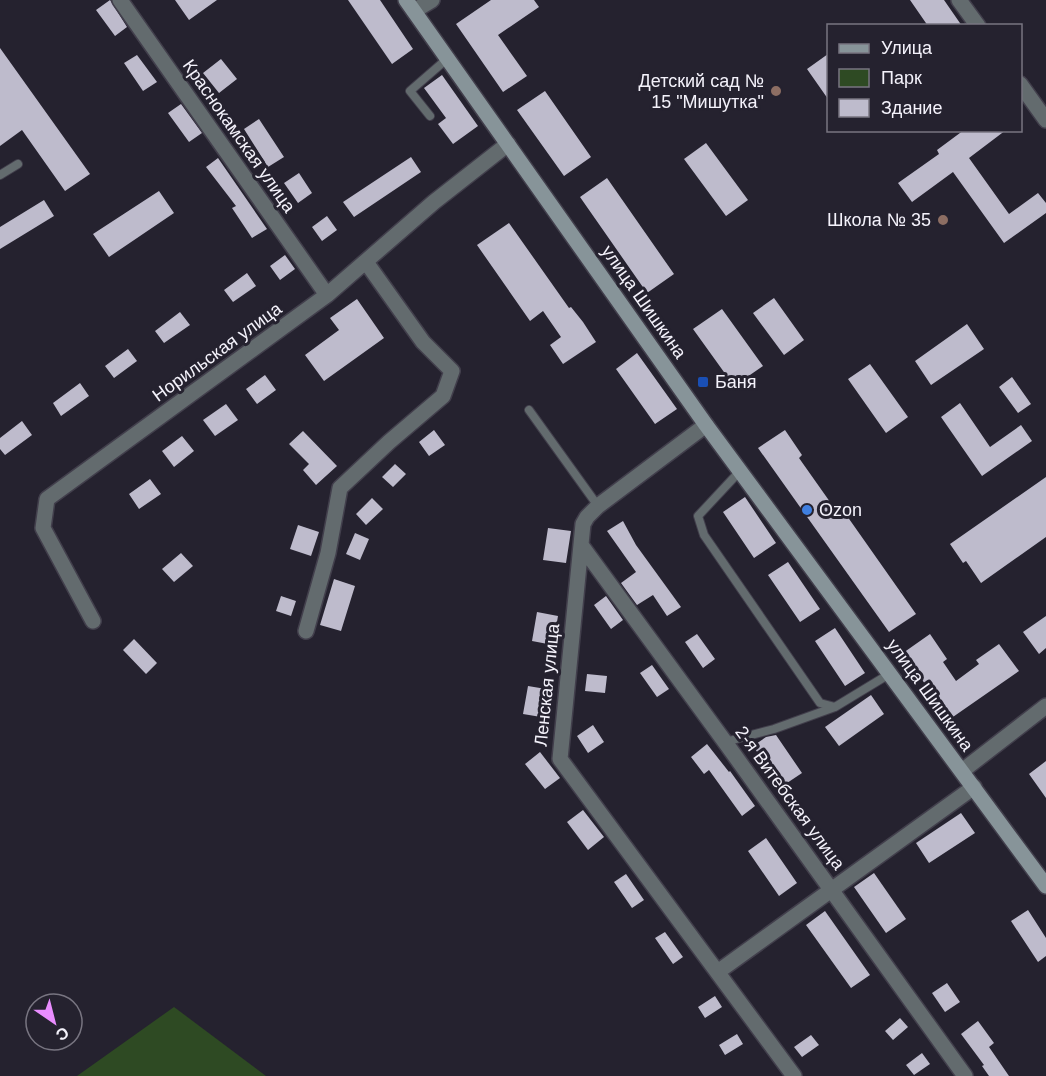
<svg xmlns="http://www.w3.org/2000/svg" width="1046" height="1076" font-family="Arial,sans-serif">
  <rect width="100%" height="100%" fill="#25222f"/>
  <path fill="#2e4a23" d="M 174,1007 L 266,1076 L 77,1076 Z"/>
  <path fill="#bebbcc" d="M 110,0 L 127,27 L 115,36 L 96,10 Z
    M 175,0 L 217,0 L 189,20 Z
    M 348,0 L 380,0 L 413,49 L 392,64 Z
    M 491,0 L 534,0 L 539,7 L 498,35 L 527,76 L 503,92 L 456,24 Z
    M 910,0 L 944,0 L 962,26 L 928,26 Z
    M 0,48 L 90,174 L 65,191 L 22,130 L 0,146 Z
    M 828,54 L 828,99 L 807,69 Z
    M 137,55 L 157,82 L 143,91 L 124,63 Z
    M 221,59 L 237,79 L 219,93 L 203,73 Z
    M 442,75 L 478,126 L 453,144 L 438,124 L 446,118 L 424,88 Z
    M 545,91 L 591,157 L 564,176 L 517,110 Z
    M 181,104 L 202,133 L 189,142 L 168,113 Z
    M 259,119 L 284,157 L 268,167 L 244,129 Z
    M 964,130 L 1006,130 L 969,158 L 1009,214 L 1038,193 L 1046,203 L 1046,213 L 1004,243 L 953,172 L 912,202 L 898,183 L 939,154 L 937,150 Z
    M 706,143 L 748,200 L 726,216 L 684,159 Z
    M 411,157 L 421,172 L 354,217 L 343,202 Z
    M 218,158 L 267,229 L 252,238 L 232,208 L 236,206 L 206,167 Z
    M 299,173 L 312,193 L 298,203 L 284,183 Z
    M 607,178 L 674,274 L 647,293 L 580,197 Z
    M 159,191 L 174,213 L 109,257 L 93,234 Z
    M 44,200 L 54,216 L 0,249 L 0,227 Z
    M 327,216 L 337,230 L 322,241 L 312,227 Z
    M 509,223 L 569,308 L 571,307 L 583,322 L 596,342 L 563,364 L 550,345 L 561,337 L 543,311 L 530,321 L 477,245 Z
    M 285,255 L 295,269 L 280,280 L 270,266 Z
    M 247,273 L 256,286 L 233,302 L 224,290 Z
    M 774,298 L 804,340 L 784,355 L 753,313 Z
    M 357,299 L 384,338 L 324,381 L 305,355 L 339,330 L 330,318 Z
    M 722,309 L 763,366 L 734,386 L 693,329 Z
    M 180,312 L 190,325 L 164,343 L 155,331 Z
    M 967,324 L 984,349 L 931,385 L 915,361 Z
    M 128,349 L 137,361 L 114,378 L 105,366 Z
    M 637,353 L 677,409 L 655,424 L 616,369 Z
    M 870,364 L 908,417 L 886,433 L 848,379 Z
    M 265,375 L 276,390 L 257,404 L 246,389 Z
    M 1012,377 L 1031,404 L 1018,413 L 999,387 Z
    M 80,383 L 89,396 L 61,416 L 53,403 Z
    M 960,403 L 990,447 L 1021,425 L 1032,441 L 982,476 L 941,417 Z
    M 226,404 L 238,420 L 215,436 L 203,420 Z
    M 22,421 L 32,435 L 5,455 L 0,449 L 0,438 Z
    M 434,430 L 445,445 L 429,456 L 419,442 Z
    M 785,430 L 802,455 L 799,458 L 835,509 L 840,506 L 916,614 L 889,632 L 758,448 Z
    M 303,431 L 337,466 L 316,485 L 303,470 L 309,464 L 289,444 Z
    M 182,436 L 194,451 L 174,467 L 162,451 Z
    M 395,464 L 406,474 L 393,487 L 382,477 Z
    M 1046,477 L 1046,537 L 981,583 L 966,561 L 963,563 L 950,544 Z
    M 150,479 L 161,494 L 139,509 L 129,494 Z
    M 745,497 L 776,543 L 754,558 L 723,512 Z
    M 372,498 L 383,509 L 366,525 L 356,514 Z
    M 623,521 L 636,545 L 681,607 L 667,616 L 653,595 L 637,605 L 621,583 L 636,572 L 607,531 Z
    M 298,525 L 319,532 L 311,556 L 290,549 Z
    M 548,528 L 571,531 L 566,563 L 543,560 Z
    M 355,533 L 369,539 L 360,560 L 346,554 Z
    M 181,553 L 193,566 L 174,582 L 162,569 Z
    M 788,562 L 820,609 L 800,622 L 768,575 Z
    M 334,579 L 355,586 L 341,631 L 320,625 Z
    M 281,596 L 296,601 L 291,616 L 276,611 Z
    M 606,596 L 623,620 L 611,629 L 594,605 Z
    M 537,612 L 558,616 L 553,645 L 532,641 Z
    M 1046,616 L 1046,648 L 1039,654 L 1023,632 Z
    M 835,628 L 865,673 L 845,686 L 815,641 Z
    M 697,634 L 715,659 L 703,668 L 685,642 Z
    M 930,634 L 947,659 L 943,662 L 956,681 L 979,664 L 976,660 L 999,644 L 1019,671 L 950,719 L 903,653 Z
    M 134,639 L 157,663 L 146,674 L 123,650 Z
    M 652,665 L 669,689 L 657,697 L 640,673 Z
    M 587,674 L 607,676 L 605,693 L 585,691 Z
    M 528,686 L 546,689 L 541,717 L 523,714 Z
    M 871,695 L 884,714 L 839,746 L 825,727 Z
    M 593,725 L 604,742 L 588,753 L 577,736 Z
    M 776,735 L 802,773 L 781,787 L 753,746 L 766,737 Z
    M 707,744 L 729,772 L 730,771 L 755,806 L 742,816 L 709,770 L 704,774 L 691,757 Z
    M 540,752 L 560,778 L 545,789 L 525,764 Z
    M 1046,761 L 1046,798 L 1029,774 Z
    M 583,810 L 604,837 L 588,850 L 567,822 Z
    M 961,813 L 975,833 L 929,863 L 916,843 Z
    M 766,838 L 797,883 L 779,896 L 748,851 Z
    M 874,873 L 906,919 L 886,933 L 854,887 Z
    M 626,874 L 644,900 L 632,908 L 614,882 Z
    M 1028,910 L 1046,938 L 1046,956 L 1038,962 L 1011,921 Z
    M 825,911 L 870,975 L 851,988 L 806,925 Z
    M 665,932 L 683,957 L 673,964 L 655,938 Z
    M 947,983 L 960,1002 L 945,1012 L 932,993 Z
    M 715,996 L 722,1007 L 705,1018 L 698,1007 Z
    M 900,1018 L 908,1027 L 893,1040 L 885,1031 Z
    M 978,1021 L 994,1043 L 989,1047 L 1009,1076 L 989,1076 L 982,1066 L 984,1065 L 961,1034 Z
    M 737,1034 L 743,1044 L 725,1055 L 719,1045 Z
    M 811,1035 L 819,1045 L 802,1057 L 794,1047 Z
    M 922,1053 L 930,1064 L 914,1075 L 906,1065 Z"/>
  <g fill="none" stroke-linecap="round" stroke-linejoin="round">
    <g stroke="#423f4c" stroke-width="10">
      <path id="lane" d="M 430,116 L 410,91 L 448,58
        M 0,175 L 18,164
        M 529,410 L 598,506
        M 740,471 L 698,516 L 704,535 L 820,703 L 835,707 L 891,673
        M 725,742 L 774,729 L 835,707"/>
    </g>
    <g stroke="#423f4c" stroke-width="18">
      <path id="street" d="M 120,0 L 327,295
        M 959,0 L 978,26
        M 414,11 L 432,0
        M 1020,84 L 1046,120
        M 706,425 L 598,506 L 587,517 L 583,524 L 560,759 L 794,1076
        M 581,545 L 725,742 L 965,1076
        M 93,621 L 43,528 L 47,499 L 327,295 L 434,202 L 508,144
        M 306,631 L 328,553 L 340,488 L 389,442 L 443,396 L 452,371 L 423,342 L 366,262
        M 962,771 L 1046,706
        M 719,971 L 974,787"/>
    </g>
    <g stroke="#423f4c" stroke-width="18">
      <path id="secondary" d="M 406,0 L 706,425 L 1046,886"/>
    </g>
    <use href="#lane" stroke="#636b6e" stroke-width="8"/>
    <use href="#street" stroke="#636b6e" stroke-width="15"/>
    <use href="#secondary" stroke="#879499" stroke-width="15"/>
  </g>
  <g fill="#8d6e63" stroke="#25222f" stroke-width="2">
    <circle cx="776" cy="91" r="6"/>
    <circle cx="943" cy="220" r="6"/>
  </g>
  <rect fill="#1a4fb4" stroke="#25222f" stroke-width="2" x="697" y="376" width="12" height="12" rx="3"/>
  <circle fill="#3f7fe0" stroke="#25222f" stroke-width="2" cx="807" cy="510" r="6"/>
  <g text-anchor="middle" stroke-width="6" stroke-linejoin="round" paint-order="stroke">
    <g font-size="18" fill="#f4f2fb" stroke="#25222f" text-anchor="end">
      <text x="764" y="87">Детский сад №<tspan x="764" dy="21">15 "Мишутка"</tspan></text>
      <text x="931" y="226">Школа № 35</text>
      <text x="715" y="388" text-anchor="start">Баня</text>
      <text x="819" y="516" text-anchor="start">Ozon</text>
    </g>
    <g font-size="18" fill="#f4f2fb" stroke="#25222f">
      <text transform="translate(239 136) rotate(55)" y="6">Краснокамская улица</text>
      <text transform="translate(644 302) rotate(55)" y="6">улица Шишкина</text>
      <text transform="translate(217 352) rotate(-36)" y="6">Норильская улица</text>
      <text transform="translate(547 685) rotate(-84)" y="6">Ленская улица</text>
      <text transform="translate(930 695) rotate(54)" y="6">улица Шишкина</text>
      <text transform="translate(790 798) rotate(54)" y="6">2-я Витебская улица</text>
    </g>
  </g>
  <rect x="827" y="24" width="195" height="108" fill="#25222f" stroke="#787581" stroke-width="1.5"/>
  <rect x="839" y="44" width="30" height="9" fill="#879499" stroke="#787581" stroke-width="1.5"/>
  <text x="881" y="54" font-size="18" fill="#f4f2fb">Улица</text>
  <rect x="839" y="69" width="30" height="18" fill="#2e4a23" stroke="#787581" stroke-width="1.5"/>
  <text x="881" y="84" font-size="18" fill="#f4f2fb">Парк</text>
  <rect x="839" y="99" width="30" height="18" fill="#bebbcc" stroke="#787581" stroke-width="1.5"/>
  <text x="881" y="114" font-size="18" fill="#f4f2fb">Здание</text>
  <g transform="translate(54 1022) rotate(145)"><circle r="28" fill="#25222f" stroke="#787581" stroke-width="1.5"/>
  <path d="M0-4.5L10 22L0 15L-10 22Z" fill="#e98dfe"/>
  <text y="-9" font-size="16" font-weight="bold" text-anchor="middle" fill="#f4f2fb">С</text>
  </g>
</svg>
